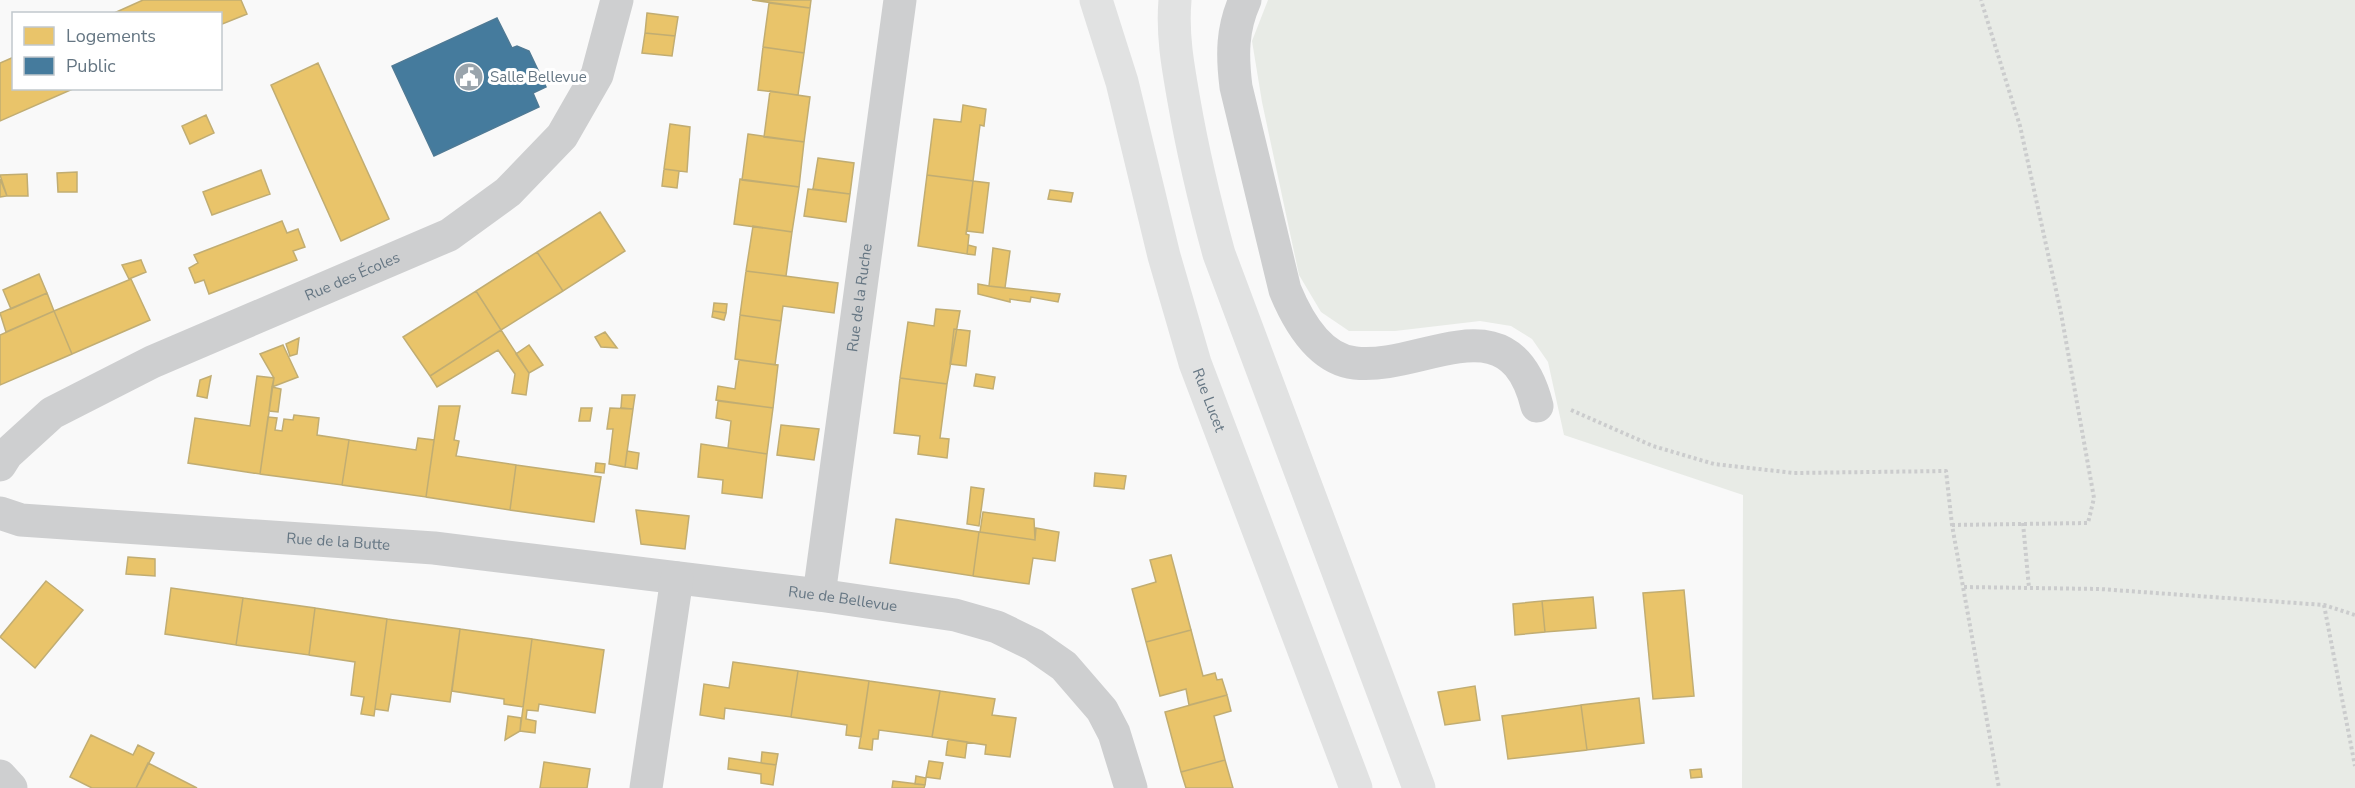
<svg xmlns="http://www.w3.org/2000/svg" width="2355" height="788" font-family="'Nunito Sans',sans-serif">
  <rect width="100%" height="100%" fill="#f9f9f9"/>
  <path fill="#e8ebe6" d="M 1268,0 L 2355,0 L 2355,788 L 1742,788 L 1743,495 L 1564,435 L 1548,362 L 1532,339 L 1511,326 L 1480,321 L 1395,331 L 1349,331 L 1321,312 L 1299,275 L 1262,102 L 1252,41 Z"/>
  <path fill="#e9c46a" stroke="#c1ad72" stroke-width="1.5" d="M 143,0 L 241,0 L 247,14 L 220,25 L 220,14 L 112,14 Z
    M 752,0 L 811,0 L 810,8 Z
    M 769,3 L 810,8 L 804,53 L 763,47 Z
    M 647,13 L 678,17 L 675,36 L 645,33 Z
    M 645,33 L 675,36 L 672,56 L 642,53 Z
    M 763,47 L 804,53 L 798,95 L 758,90 Z
    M 14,57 L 14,88 L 75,88 L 0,121 L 0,63 Z
    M 318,63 L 389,219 L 341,241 L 271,85 Z
    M 770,91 L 810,97 L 804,142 L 764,137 Z
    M 963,105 L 986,109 L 984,126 L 980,125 L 973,181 L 927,175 L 934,119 L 961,122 Z
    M 206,115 L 214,133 L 190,144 L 182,126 Z
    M 670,124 L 690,127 L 687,172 L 664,169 Z
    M 748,134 L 804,142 L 799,187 L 742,180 Z
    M 818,158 L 854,163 L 850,194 L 813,189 Z
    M 664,169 L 679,171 L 677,188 L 662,186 Z
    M 261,170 L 270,194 L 212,215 L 203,192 Z
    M 77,172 L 77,192 L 58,192 L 57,173 Z
    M 27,174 L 28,196 L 7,196 L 0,175 Z
    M 927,175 L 973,181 L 966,234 L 969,235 L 967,254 L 918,246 Z
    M 0,179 L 7,196 L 0,197 Z
    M 740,179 L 799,187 L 792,232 L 734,224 Z
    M 973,181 L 989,183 L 983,233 L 967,231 Z
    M 808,189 L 850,194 L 846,222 L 804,216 Z
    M 1050,190 L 1073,193 L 1071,202 L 1048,199 Z
    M 600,212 L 625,251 L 563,291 L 537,252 Z
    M 282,221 L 287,233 L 298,229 L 305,247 L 293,251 L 297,260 L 209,294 L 204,280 L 195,283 L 189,268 L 198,263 L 194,255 Z
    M 753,226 L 792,232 L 786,276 L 746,271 Z
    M 968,245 L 976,247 L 975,255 L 967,254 Z
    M 993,248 L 1010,251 L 1005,288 L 989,286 Z
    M 537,252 L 563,291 L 501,330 L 476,291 Z
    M 141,260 L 146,272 L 129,279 L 122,265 Z
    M 746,271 L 838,283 L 834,313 L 783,306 L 781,321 L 740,315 Z
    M 39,274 L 47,293 L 11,309 L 3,290 Z
    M 131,279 L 150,320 L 72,354 L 54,311 Z
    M 978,284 L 989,286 L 1060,294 L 1058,302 L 1031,297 L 1030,302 L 1010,299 L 1010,302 L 978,294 Z
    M 476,291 L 501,330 L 430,376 L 403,337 Z
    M 47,293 L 54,311 L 6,332 L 0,313 Z
    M 714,303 L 727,304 L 726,313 L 713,311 Z
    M 936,309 L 960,311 L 947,384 L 900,378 L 908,322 L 934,326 Z
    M 54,311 L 72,354 L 0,385 L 0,335 Z
    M 713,311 L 726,313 L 724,320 L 712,317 Z
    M 740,315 L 781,321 L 775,365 L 735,359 Z
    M 954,329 L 970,331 L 966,366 L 950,364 Z
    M 501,330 L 529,373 L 526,395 L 512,393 L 515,374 L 498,350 L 437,387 L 430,376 Z
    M 605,332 L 617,348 L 601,347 L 595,337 Z
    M 299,338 L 297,354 L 290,356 L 286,344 Z
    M 283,345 L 298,377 L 272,387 L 274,378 L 260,354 Z
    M 529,345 L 543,365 L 529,373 L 516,354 Z
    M 739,360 L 778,365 L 773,408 L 716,400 L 718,386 L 735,389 Z
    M 976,374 L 995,377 L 993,389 L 974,386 Z
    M 211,376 L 207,398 L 197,396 L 200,380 Z
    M 257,376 L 274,378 L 260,474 L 188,463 L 195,418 L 250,426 Z
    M 900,378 L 947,384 L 940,438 L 949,439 L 947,458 L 918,454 L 920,436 L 894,433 Z
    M 272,387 L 281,389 L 278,412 L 269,411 Z
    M 622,395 L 635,395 L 633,409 L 621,408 Z
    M 718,401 L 773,408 L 767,454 L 728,448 L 731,421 L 716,418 Z
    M 439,406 L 460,406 L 454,440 L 459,441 L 456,456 L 516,465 L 510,510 L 426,497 Z
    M 581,408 L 592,408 L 590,421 L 579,421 Z
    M 610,408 L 633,409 L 625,467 L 609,464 L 613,429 L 607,429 Z
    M 294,415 L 319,418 L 317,435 L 349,440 L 342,485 L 260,474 L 268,417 L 277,418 L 275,430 L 282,431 L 284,419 L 293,420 Z
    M 781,425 L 819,429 L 814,460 L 777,455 Z
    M 418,438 L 434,440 L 426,497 L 342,485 L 349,440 L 416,450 Z
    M 701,444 L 767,454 L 762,498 L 722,493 L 723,480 L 698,477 Z
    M 627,451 L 639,453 L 637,469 L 625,467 Z
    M 596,463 L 605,464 L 604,473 L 595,472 Z
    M 516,465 L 601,477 L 594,522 L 510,510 Z
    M 1095,473 L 1126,476 L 1124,489 L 1094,486 Z
    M 971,487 L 984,489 L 979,526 L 967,524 Z
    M 636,510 L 689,516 L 685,549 L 641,544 Z
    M 983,512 L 1034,519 L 1035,540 L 980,532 Z
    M 896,519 L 979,532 L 973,576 L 890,563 Z
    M 1036,528 L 1059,532 L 1055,561 L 1033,558 L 1029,584 L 973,576 L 979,532 L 1035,540 Z
    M 1171,555 L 1191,630 L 1146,642 L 1132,589 L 1156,582 L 1150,560 Z
    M 128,557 L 155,559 L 155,576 L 126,574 Z
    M 46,581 L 83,610 L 35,668 L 0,637 Z
    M 171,588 L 243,598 L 236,645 L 165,634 Z
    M 1684,590 L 1694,696 L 1653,699 L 1643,593 Z
    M 1593,597 L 1596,628 L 1545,632 L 1542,601 Z
    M 243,598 L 315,608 L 309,655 L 236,645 Z
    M 1542,601 L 1545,632 L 1515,635 L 1513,604 Z
    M 315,608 L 387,619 L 374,716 L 361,714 L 364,697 L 351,695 L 355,662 L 309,655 Z
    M 387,619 L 460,629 L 450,702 L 391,694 L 388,711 L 375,709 Z
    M 460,629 L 532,639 L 523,707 L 504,704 L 504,699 L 452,691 Z
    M 1191,630 L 1203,676 L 1215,673 L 1217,680 L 1222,679 L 1227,695 L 1189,705 L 1186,689 L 1160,696 L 1146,642 Z
    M 532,639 L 604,650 L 595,713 L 539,704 L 538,711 L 527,710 L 526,719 L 536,721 L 535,733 L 520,731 Z
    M 733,662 L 798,671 L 791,717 L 725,708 L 724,719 L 700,715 L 704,684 L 729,688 Z
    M 798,671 L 869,681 L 861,737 L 846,735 L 847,725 L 791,717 Z
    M 869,681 L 940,691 L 932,737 L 879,730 L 878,739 L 873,739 L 872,750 L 859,748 Z
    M 1475,686 L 1480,720 L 1445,725 L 1438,692 Z
    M 940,691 L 995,699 L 992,715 L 1016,718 L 1010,757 L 985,754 L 986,745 L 932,737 Z
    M 1227,695 L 1231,711 L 1214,716 L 1225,760 L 1181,772 L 1165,712 Z
    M 1639,698 L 1644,743 L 1587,750 L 1581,705 Z
    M 1581,705 L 1587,750 L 1508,759 L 1502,716 Z
    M 508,716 L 521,718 L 520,731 L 505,740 Z
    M 91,735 L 133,755 L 138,745 L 154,753 L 136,788 L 92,788 L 70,777 Z
    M 948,739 L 967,742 L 965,758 L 946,755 Z
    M 762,752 L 778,754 L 776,765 L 761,763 Z
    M 729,758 L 776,765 L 773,785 L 761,783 L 761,774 L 728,769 Z
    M 1225,760 L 1233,788 L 1186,788 L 1181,772 Z
    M 929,761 L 943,763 L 940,779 L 926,777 Z
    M 544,762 L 590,769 L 587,788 L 540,788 Z
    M 148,763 L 197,788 L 136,788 Z
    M 1701,769 L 1702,777 L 1691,778 L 1690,770 Z
    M 916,776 L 926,778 L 925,785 L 915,784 Z
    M 893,781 L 925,785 L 924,788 L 892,788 Z"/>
  <path fill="#457b9d" stroke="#4f7a95" stroke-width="1.5" d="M 497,18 L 512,48 L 517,46 L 529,51 L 546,87 L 533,93 L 539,107 L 434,156 L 392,66 Z"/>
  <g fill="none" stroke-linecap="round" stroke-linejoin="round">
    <path stroke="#cbcccd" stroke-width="4" stroke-dasharray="3 3" stroke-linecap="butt" d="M 1571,410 L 1653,446 L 1714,464 L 1794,473 L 1946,471 L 1952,525 L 1999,788
      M 2023,523 L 2029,588
      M 1952,525 L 2088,523 L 2094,498 L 2061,313 L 2020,126 L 1981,0
      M 1964,587 L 2100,589 L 2324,605 L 2355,615
      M 2324,605 L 2355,766"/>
    <g stroke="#cecfd0" stroke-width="33">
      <path d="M 1245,0 C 1232,29 1232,55 1236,87 L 1285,290 C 1297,319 1319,359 1355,363 C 1422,371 1510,297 1537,406"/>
      <path id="s1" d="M 0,465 L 7,454 L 52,413 L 152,362 L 449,235 L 508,192 L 562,136 L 597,75 L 617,0"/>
      <path id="s2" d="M 0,513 L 21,520 L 434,548 L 819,595 L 955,615 L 997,627 L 1034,645 L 1064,666 L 1102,710 L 1114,733 L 1131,788"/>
      <path id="s3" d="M 819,595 L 900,0"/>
      <path d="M 0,776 L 11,788"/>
      <path d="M 646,788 L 677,578"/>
    </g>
    <g stroke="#e1e2e2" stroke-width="33">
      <path id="s4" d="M 1096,0 L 1122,82 L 1164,256 L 1195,363 L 1356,788"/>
      <path d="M 1175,0 C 1172,35 1178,67 1184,101 C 1193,153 1205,203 1219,254 L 1419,788"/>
    </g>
  </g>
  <defs>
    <g id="civic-disc" transform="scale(1.5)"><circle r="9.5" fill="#99a4ac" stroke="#fff"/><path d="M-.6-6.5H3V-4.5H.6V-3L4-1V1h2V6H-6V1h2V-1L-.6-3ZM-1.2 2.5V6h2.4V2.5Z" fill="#fff"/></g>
  </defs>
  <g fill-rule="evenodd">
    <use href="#civic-disc" x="469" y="77"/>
  </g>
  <g text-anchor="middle" stroke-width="6" stroke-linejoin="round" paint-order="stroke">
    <g font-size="15" fill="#657683" stroke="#fff" text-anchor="start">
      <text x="490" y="82">Salle Bellevue</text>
    </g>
    <g font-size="15" fill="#657683" stroke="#fff">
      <text dy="5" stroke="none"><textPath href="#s1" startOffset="404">Rue des Écoles</textPath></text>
      <text dy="5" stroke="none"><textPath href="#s3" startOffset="300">Rue de la Ruche</textPath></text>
      <text dy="5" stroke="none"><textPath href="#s4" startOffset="416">Rue Lucet</textPath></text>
      <text dy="5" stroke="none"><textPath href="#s2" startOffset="340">Rue de la Butte</textPath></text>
      <text dy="5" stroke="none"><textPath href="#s2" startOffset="848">Rue de Bellevue</textPath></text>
    </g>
  </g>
  <rect x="12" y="12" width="210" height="78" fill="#ffffff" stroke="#c1c8cd" stroke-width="1.5"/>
  <rect x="24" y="27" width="30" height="18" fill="#e9c46a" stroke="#c1c8cd" stroke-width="1.5"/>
  <text x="66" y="42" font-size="18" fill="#657683">Logements</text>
  <rect x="24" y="57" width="30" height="18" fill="#457b9d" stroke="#c1c8cd" stroke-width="1.5"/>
  <text x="66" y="72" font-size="18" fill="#657683">Public</text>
</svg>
